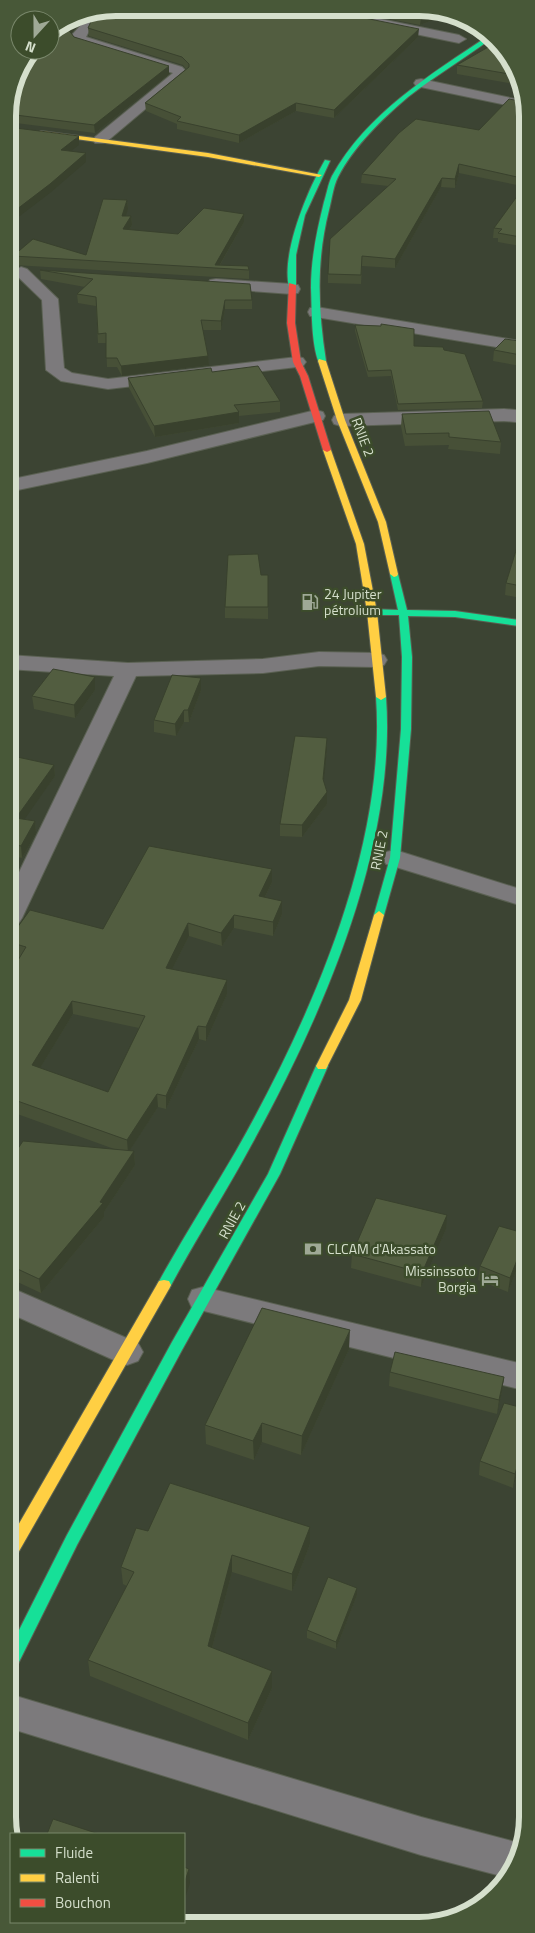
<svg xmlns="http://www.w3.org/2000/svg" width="535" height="1933" font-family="'Titillium Web',sans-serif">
  <rect width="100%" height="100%" fill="#3c4433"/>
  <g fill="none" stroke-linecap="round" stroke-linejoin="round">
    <g stroke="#5b6153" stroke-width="2">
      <path id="street" d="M 307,9 L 331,9 L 459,35 L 466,39 L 459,43 L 313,13 Z
        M 77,15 L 93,23 L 86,37 L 182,67 L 188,73 L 105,143 L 95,143 L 93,140 L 95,137 L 173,73 L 76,43 L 70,37 L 81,25 L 68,21 Z
        M 421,79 L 525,101 L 525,109 L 416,86 L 414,83 L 416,80 Z
        M 21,267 L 27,269 L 58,299 L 64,368 L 72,373 L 108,379 L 297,357 L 303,358 L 306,362 L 303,366 L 297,367 L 108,389 L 61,381 L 46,370 L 42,300 L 13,272 Z
        M 216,279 L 292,284 L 298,285 L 300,289 L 298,293 L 292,294 L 210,288 L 208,284 L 210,280 Z
        M 316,307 L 526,342 L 526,352 L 310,316 L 308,312 L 310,308 Z
        M 504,409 L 526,411 L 526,423 L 504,421 L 341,426 L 334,424 L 332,420 L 334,416 L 341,414 Z
        M 316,410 L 323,412 L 325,416 L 323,420 L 147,463 L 8,492 L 8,480 L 147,451 Z
        M 319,652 L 376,653 L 384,655 L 387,660 L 384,665 L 376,667 L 319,666 L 263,673 L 136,676 L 22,918 L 18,924 L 9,926 L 9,893 L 114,676 L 8,669 L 8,655 L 128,663 L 263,659 Z
        M 395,850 L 526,891 L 526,907 L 386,864 L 383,858 L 386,852 Z
        M 9,1287 L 138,1343 L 143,1352 L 138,1361 L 127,1365 L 116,1361 L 9,1313 Z
        M 203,1287 L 527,1365 L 527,1391 L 192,1308 L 188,1299 L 192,1290 Z
        M 9,1694 L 421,1817 L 519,1843 L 505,1877 L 421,1855 L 9,1728 Z"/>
    </g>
    <g stroke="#5b6153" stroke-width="2">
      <path id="fast" d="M 488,36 L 492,38 C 465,58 435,76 408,97 C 382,119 354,146 338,177 C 333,187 332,199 329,210 C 316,261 318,309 326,361 L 319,363 C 311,343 312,309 311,288 C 311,258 317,230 324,202 C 327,193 328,184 332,176 C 366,114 431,74 488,36 Z
        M 325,160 L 330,161 L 305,215 L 296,255 L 296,285 L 289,287 C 281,253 308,189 325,160 Z
        M 394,571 L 398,574 L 407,610 L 455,611 L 526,621 L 526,627 L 455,617 L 408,616 L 412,657 L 411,729 L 400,858 L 384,915 L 379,919 L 374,915 L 390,858 L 401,729 L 402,657 L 399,615 L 372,615 L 367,612 L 372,609 L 398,610 L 390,574 Z
        M 381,694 L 386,697 C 397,849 320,1021 248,1151 C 223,1197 194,1242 169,1289 L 164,1290 L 159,1289 L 157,1285 C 182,1239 210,1196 236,1151 C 309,1022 387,848 376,697 Z
        M 322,1062 L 326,1063 L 328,1066 L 280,1174 L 182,1350 L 77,1545 L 14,1672 L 9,1674 L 9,1650 L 67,1535 L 172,1342 L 268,1174 L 316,1066 L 318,1063 Z"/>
    </g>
    <g stroke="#5b6153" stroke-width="2">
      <path id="slow" d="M 41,131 L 208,153 L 322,175 L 319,177 L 208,157 L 39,134 L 39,132 Z
        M 319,359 L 326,361 L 345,420 L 386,522 L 398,574 L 397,576 L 394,577 L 390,574 L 378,522 L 337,420 L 318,361 Z
        M 324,448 L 331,450 L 364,544 L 377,612 L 386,697 L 381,700 L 376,697 L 367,612 L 356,544 L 323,450 Z
        M 379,911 L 384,915 L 361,1000 L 326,1069 L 318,1069 L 316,1066 L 349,1000 L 374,915 Z
        M 164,1280 L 169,1281 L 171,1285 L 169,1289 L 14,1560 L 9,1561 L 9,1541 L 159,1281 Z"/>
    </g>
    <g stroke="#5b6153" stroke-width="2">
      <path id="jam" d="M 289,283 L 296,285 L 295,323 L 301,362 L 308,376 L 331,450 L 327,452 L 323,450 L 300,376 L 293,362 L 287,323 Z"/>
    </g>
    <use href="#street" fill="#7c7a7c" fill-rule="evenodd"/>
    <use href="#fast" fill="#16e098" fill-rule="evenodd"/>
    <use href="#slow" fill="#ffcf43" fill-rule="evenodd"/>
    <use href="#jam" fill="#f24e42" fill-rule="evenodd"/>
  </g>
  <path fill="#475037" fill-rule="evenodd" d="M 117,8 L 418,37 L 334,118 L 296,111 L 239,143 L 177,129 L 177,124 L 146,111 L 145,103 L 186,69 L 183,65 L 89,36 L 88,28 L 92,21 L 79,15 Z
    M 340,9 L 440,10 L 448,14 L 420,25 Z
    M 78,26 L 71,33 L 74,37 L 169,74 L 95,133 L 8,122 L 8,110 L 16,75 Z
    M 497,42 L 520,85 L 457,74 L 457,65 Z
    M 521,87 L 525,96 L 525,100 L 518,98 L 519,89 Z
    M 525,102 L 526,176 L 517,185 L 459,173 L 455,188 L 441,187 L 395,268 L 362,266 L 361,284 L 328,283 L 328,274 L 388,186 L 361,183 L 362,174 L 479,130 Z
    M 526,184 L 526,247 L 498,242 L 498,238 L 493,238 L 494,228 Z
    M 127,200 L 128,209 L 125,216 L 131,216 L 132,225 L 129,230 L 178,234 L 244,214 L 244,222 L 220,265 L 249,270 L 249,279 L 14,265 L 13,256 L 86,255 Z
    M 40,270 L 252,300 L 252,309 L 225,309 L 221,330 L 203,330 L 209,365 L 122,376 L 117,367 L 107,367 L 106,343 L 98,343 L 96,306 L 78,303 L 77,294 L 85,287 L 41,279 Z
    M 526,318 L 526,340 L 516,338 L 517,327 Z
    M 355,325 L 414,346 L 483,401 L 482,408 L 398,410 L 391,376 L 368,377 L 355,331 Z
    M 526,342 L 526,367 L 493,361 L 494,350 Z
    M 212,372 L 280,401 L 280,412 L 239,416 L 239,423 L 155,437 L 129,388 L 128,378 Z
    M 402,414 L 501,442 L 500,454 L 448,449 L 449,445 L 405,446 L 401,426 Z
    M 526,509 L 526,599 L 505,595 L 506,583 L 522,531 Z
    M 261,575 L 268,575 L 268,619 L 225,618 L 225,607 Z
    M 95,690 L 75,718 L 34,709 L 32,696 Z
    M 201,690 L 189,722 L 184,722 L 176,736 L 154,732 L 154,720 Z
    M 327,738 L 327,749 L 323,781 L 327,792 L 327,804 L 302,837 L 280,836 L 280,824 Z
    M 8,755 L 54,765 L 55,776 L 24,819 L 35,821 L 36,833 L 22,858 L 9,855 Z
    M 272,882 L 265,897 L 282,914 L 273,936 L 234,928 L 222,946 L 189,936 L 172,969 L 227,994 L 206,1041 L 199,1039 L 166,1109 L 158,1107 L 129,1151 L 134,1151 L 135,1165 L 104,1212 L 104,1217 L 41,1293 L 9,1278 L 9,1153 L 13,1156 L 117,1150 L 9,1111 L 9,975 L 19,958 L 9,955 L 9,939 L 103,929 ZM 73,1014 L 139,1028 L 108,1092 L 40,1068 Z
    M 520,1130 L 527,1131 L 527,1150 L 518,1144 Z
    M 446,1229 L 421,1287 L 351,1268 L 352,1254 Z
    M 527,1234 L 525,1248 L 508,1292 L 478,1280 L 480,1266 Z
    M 349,1349 L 301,1455 L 262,1442 L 254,1460 L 206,1444 L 205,1425 Z
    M 390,1372 L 504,1377 L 502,1391 L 497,1414 L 389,1386 Z
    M 527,1409 L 527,1440 L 513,1488 L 479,1475 L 480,1461 Z
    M 148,1531 L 310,1544 L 292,1591 L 232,1572 L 212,1648 L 272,1671 L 272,1688 L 248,1740 L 90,1676 L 88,1660 L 127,1586 L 123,1584 L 121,1567 Z
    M 357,1588 L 357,1595 L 336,1649 L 307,1638 L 307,1630 Z
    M 527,1591 L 527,1611 L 524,1610 Z"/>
  <path fill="#39412d" d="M 440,10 L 448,14 L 420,25 L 421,18 Z
    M 77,18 L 78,26 L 68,37 L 68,29 Z
    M 419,29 L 418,37 L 334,118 L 334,110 Z
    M 169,66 L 169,74 L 95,133 L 94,125 Z
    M 296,103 L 296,111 L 239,143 L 239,135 Z
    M 79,136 L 79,145 L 62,158 L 61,150 Z
    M 86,153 L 86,162 L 50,193 L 8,225 L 8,216 Z
    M 459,164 L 459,173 L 455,188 L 455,179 Z
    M 526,168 L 526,176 L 517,185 L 517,177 Z
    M 442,178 L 441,187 L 395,268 L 395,259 Z
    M 127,200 L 128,209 L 123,224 L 122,216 Z
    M 244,214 L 244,222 L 218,268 L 215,265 Z
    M 131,216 L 132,225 L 124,238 L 123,229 Z
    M 18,220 L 19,229 L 8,237 L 8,228 Z
    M 225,300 L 225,309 L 221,330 L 221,321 Z
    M 208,356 L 209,365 L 122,376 L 121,366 Z
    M 239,412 L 239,423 L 155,437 L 154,426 Z
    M 95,677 L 95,690 L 75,718 L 74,705 Z
    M 201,678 L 201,690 L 189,722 L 188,710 Z
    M 184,710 L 184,722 L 176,736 L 175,724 Z
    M 327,738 L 327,749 L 323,790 L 323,779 Z
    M 54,765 L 55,776 L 17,830 L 16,818 Z
    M 327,792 L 327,804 L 302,837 L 302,825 Z
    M 35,821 L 36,833 L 22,858 L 21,846 Z
    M 272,869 L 272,882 L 259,909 L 259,896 Z
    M 282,901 L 282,914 L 273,936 L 273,922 Z
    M 234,915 L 234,928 L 222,946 L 221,933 Z
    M 188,923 L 189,936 L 166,981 L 166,968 Z
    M 227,980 L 227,994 L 206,1041 L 206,1027 Z
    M 72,1001 L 73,1014 L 34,1078 L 32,1065 Z
    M 198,1026 L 199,1039 L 166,1109 L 166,1096 Z
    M 157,1094 L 158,1107 L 128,1153 L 127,1140 Z
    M 134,1151 L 135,1165 L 104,1212 L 104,1217 L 41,1293 L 39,1279 L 100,1202 Z
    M 447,1215 L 446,1229 L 421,1287 L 422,1273 Z
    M 527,1235 L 525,1248 L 508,1292 L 510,1278 Z
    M 350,1330 L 349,1349 L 301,1455 L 302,1436 Z
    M 15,1336 L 17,1347 L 9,1357 L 9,1344 Z
    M 504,1377 L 502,1391 L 497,1414 L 499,1400 Z
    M 262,1423 L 262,1442 L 254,1460 L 253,1441 Z
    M 527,1433 L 527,1440 L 513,1488 L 515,1474 Z
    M 310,1527 L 310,1544 L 292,1591 L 292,1574 Z
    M 232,1555 L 232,1572 L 208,1663 L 208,1646 Z
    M 357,1588 L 357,1595 L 336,1649 L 336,1642 Z
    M 272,1671 L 272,1688 L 248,1740 L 248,1723 Z
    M 189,1869 L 190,1883 L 184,1901 L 184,1884 Z"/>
  <path fill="#525d40" stroke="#39412d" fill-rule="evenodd" d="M 117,8 L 320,9 L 419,29 L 334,110 L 296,103 L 239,135 L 177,121 L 181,117 L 145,103 L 189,67 L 189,64 L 182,57 L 88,28 L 94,15 L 90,13 Z
    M 379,9 L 440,10 L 421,18 Z
    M 74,17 L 77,18 L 68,29 L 74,37 L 169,66 L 94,125 L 8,114 L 8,110 L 16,75 L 33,50 L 50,50 L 50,32 Z
    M 497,42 L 515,75 L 457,65 Z
    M 509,99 L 525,102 L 526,168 L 517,177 L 459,164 L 455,179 L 442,178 L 395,259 L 362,256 L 361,275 L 328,274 L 330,239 L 396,179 L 362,174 L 399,133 L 416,119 L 479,130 Z
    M 8,127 L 79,136 L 61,150 L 86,153 L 50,184 L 8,216 Z
    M 526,184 L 526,238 L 498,233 L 502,229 L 494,228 Z
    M 103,199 L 127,200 L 122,216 L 131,216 L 123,229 L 178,234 L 204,208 L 244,214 L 215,265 L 248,266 L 249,270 L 13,256 L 33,239 L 86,255 Z
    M 8,218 L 18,220 L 8,228 Z
    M 40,270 L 250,284 L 252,300 L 225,300 L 221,321 L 201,320 L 208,356 L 121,366 L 117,358 L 106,358 L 106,333 L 98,334 L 96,297 L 77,294 L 93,279 Z
    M 526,318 L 526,329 L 517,327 Z
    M 381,324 L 414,329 L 414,346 L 443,347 L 444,350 L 465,354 L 483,401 L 398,404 L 391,370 L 368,371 L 355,325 L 381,326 Z
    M 505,339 L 526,342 L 526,356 L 494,350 Z
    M 258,366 L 280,401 L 234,405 L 239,412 L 154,426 L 128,378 L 211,368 L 212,372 Z
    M 489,411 L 501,442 L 449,437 L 449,433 L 406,434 L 402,414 Z
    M 526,509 L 526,587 L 506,583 L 522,531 Z
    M 258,554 L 261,575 L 268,575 L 268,607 L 225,607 L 228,555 Z
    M 53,669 L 95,677 L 74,705 L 32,696 Z
    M 172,675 L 201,678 L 188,710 L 184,710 L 175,724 L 154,720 Z
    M 295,736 L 327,738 L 323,779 L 327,792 L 302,825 L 280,824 Z
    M 8,755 L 54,765 L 16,818 L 35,821 L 21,846 L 8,843 Z
    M 149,846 L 272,869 L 259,896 L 282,901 L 273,922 L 234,915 L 221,933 L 188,923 L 166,968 L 227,980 L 206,1027 L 198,1026 L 166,1096 L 157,1094 L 127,1140 L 9,1098 L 9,975 L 26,947 L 9,942 L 9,939 L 30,910 L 103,929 ZM 72,1001 L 145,1016 L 108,1092 L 32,1065 Z
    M 520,1130 L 527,1131 L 527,1135 Z
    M 23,1141 L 134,1151 L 100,1202 L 103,1203 L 39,1279 L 9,1265 L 9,1153 L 13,1156 Z
    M 376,1198 L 447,1215 L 422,1273 L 352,1254 Z
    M 499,1226 L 527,1234 L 510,1278 L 480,1266 Z
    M 262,1308 L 350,1330 L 302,1436 L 262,1423 L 253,1441 L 205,1425 Z
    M 9,1333 L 15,1336 L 9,1344 Z
    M 395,1352 L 504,1377 L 499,1400 L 390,1372 Z
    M 504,1403 L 527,1409 L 527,1433 L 515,1474 L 480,1461 Z
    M 170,1483 L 310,1527 L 292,1574 L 232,1555 L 208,1646 L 272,1671 L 248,1723 L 88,1660 L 134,1572 L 121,1567 L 136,1528 L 148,1531 Z
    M 328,1577 L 357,1588 L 336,1642 L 307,1630 Z
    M 53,1819 L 99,1834 L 47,1834 Z
    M 184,1867 L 189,1869 L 184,1884 Z
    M 92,1922 L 184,1922 L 189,1923 L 95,1923 Z"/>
  <defs>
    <g id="fuel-bare" transform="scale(1.35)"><path d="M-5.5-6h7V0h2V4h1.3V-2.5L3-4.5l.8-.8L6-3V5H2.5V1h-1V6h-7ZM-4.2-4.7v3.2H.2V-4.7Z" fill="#9fa996" stroke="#3c4c2b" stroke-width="2.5" paint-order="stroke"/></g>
    <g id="bank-bare" transform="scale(1.35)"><path d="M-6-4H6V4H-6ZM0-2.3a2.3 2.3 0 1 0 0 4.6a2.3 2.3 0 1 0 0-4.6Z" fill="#9fa996" stroke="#3c4c2b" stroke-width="2.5" paint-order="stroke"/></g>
    <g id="hotel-bare" transform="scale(1.35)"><path d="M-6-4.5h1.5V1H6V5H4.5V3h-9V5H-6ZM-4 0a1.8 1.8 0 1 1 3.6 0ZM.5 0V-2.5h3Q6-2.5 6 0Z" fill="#9fa996" stroke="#3c4c2b" stroke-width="2.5" paint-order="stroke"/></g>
  </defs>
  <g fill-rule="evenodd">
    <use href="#fuel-bare" x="310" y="602"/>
    <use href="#bank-bare" x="313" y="1249"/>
    <use href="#hotel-bare" x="490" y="1279"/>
  </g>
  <g text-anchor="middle" stroke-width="5" stroke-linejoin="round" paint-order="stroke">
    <g font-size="14" fill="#d5dfcc" stroke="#3c4c2b">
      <text transform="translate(363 437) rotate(69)" y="5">RNIE 2</text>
      <text transform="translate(379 850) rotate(-79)" y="5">RNIE 2</text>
      <text transform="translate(232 1220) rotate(-61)" y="5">RNIE 2</text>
    </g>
    <g font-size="14" fill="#d5dfcc" stroke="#3c4c2b" text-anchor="start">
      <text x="324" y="599">24 Jupiter<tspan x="324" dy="16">pétrolium</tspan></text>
      <text x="327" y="1254">CLCAM d'Akassato</text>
      <text x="476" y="1276" text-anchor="end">Missinssoto<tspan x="476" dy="16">Borgia</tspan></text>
    </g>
  </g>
  <path d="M0 0H535V1933H0ZM116 16H419A100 100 0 0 1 519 116V1817A100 100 0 0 1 419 1917H116A100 100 0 0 1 16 1817V116A100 100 0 0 1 116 16Z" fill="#485838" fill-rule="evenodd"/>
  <path fill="none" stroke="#d5dfcc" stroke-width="6" d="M116 16H419A100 100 0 0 1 519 116V1817A100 100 0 0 1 419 1917H116A100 100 0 0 1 16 1817V116A100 100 0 0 1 116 16Z"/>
  <rect x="10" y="1833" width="175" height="90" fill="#3c4c2b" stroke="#79876b"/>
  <rect x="20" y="1849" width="25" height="8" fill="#16e098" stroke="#79876b"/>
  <text x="55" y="1858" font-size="15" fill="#d5dfcc">Fluide</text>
  <rect x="20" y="1874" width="25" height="8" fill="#ffcf43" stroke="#79876b"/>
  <text x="55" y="1883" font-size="15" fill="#d5dfcc">Ralenti</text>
  <rect x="20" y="1899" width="25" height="8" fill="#f24e42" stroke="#79876b"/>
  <text x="55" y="1908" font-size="15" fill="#d5dfcc">Bouchon</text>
  <g transform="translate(35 35) rotate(201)"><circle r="24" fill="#3c4c2b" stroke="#79876b"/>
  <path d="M0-4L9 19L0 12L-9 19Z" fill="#9fa996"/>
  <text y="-8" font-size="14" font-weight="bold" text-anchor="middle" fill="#d5dfcc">N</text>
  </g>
</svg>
